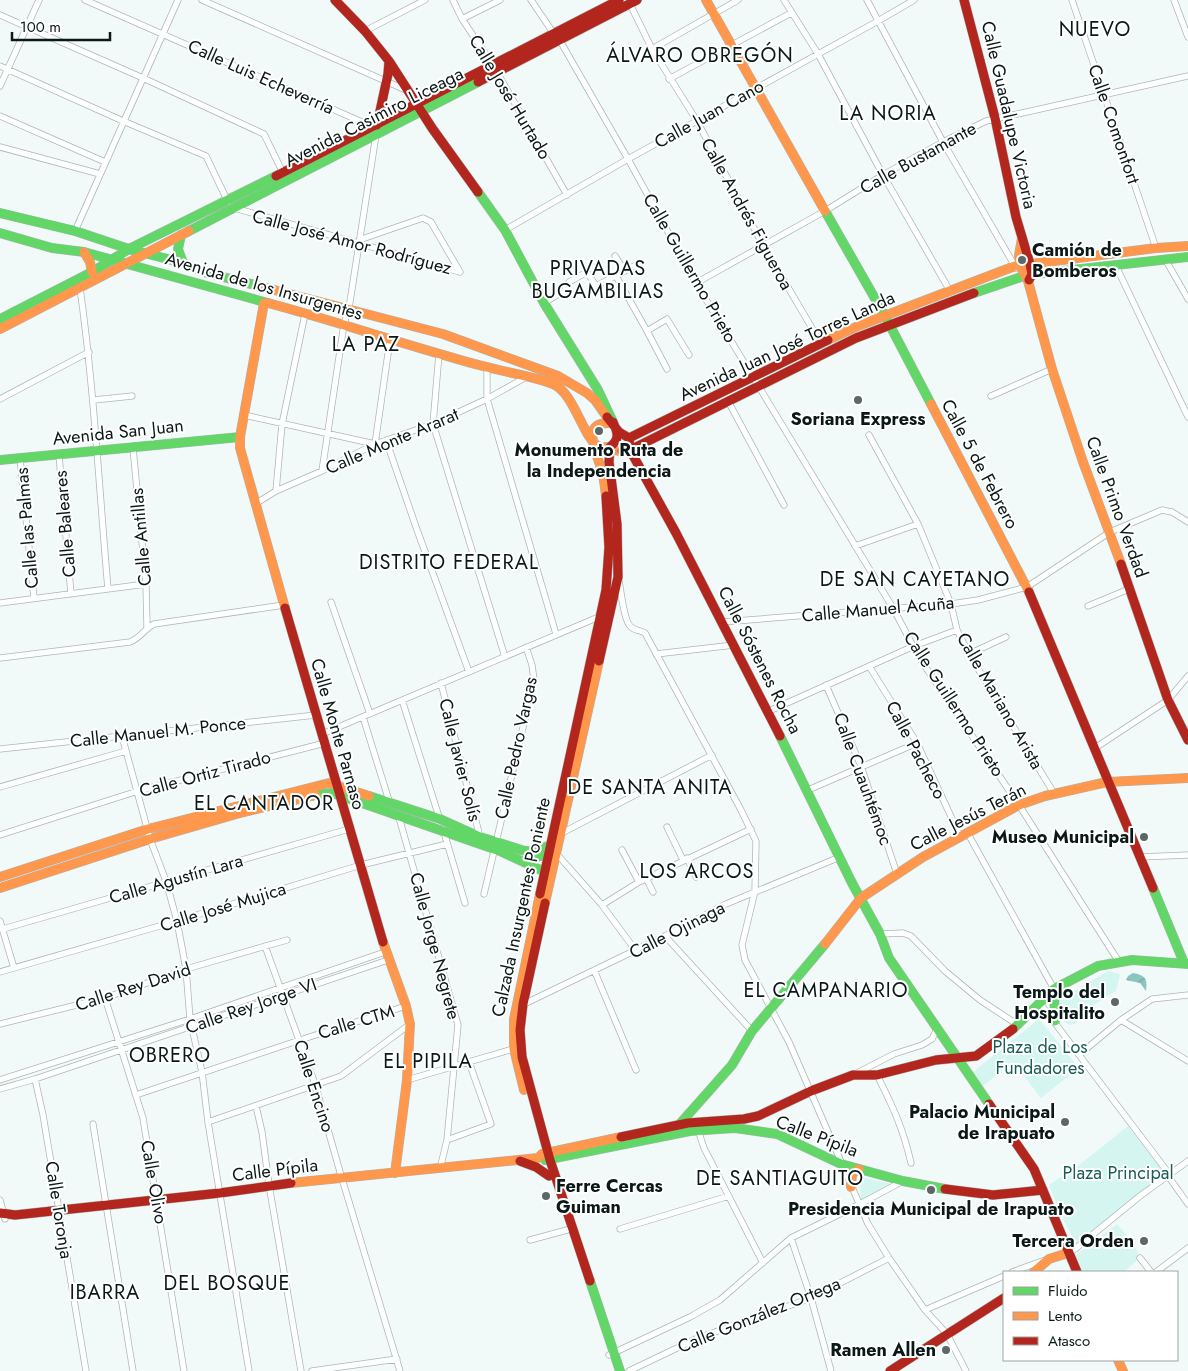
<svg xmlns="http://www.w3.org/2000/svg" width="1188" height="1371" font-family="Jost,sans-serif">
  <defs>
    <pattern id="water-waves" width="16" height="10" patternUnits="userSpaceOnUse" patternTransform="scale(1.25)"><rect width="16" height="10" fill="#8ac6bf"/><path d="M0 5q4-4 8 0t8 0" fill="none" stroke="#76aaa3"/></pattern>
  </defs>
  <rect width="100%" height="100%" fill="#f2faf9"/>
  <path fill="#d4f5f0" d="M 1108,971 L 1120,974 L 1116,991 L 1076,1016 L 1075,1024 L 1070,1025 L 1064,1022 L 1059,1000 Z
    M 1039,1019 L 1079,1068 L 1041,1098 L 1013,1062 L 983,1086 L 973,1072 Z
    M 1128,1126 L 1166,1175 L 1077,1245 L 1062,1217 L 1049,1185 L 1078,1166 Z
    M 858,1176 L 895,1185 L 862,1205 Z
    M 1117,1224 L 1134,1244 L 1140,1258 L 1124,1272 L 1083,1272 L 1076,1255 Z"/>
  <path fill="url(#water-waves)" d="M 1133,973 C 1145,975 1148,979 1146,991 L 1140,983 L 1126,980 L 1128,976 Z"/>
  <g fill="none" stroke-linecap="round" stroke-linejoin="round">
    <g stroke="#adb7b6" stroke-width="7">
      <path id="street" d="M 85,0 L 371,126 L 376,135 L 349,308 L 344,324 L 322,471
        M 202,0 L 408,91
        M 453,0 L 462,19 L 493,65 L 567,195
        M 531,0 L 554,34
        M 784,0 L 818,54 L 883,175 L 950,291
        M 867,0 L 943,142 L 1016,268
        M 1072,0 L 1156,248
        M 1174,0 L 1188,37
        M 630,4 L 652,49 L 697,121 L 763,245 L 822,345
        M 0,15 L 143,78 L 264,134 L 283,173
        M 462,19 L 500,0
        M 365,31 L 425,0
        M 559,39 L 628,159 L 696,283 L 893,608 L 920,659 L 1019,805 L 1119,962
        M 652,49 L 738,0
        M 0,66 L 123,121 L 206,156 L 228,202
        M 669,79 L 791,13
        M 0,86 L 39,0
        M 0,116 L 105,162
        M 0,147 L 100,174
        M 234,208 L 460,272
        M 505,230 L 628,159 L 878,21 L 914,0
        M 75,231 L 178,0
        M 359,240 L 423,218 L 431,222 L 460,272
        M 615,256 L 625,271
        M 1165,259 L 1188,299
        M 1115,264 L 1188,417
        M 616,276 L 647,331 L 667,369
        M 696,283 L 825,211 L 883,175 L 943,142 L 986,121 L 1188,76
        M 80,288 C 94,388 99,488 108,589
        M 544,303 L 565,290 L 569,282 L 587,272 L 596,286 L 638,264
        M 647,331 L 667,319 L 689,355
        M 439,354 L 433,424 L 505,657
        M 487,367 L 487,399 L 556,634
        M 991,396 L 1052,369
        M 0,399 L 89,352
        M 94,400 L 132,396
        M 728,401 L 784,505
        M 244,415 L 375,444 L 390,340
        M 869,435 L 918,524 L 951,604 L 957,630 L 969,654 L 1055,795
        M 386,440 L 416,527 L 469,672
        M 133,448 L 146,584 L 147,627
        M 59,455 L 71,594
        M 20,458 L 34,598
        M 276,491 L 282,424 L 305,314
        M 255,504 L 276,491 L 322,471 L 375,444 L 433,424 L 487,399 L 528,376
        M 855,546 L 918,524
        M 619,581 C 621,591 624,622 631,627 C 635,631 641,630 645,633 L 740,808 L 756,841 L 755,891 L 742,945 L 745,960 L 789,1042 L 868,1224 L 889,1258 L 925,1310 L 947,1334 L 966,1371
        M 331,602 L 370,714
        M 0,603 L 146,584
        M 1088,606 L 1129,589
        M 722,622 L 951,604 L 978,600 L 1027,587 L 1110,532 L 1162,510 L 1172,512 L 1188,522
        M 656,654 L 734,645
        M 969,654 L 1006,637
        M 0,658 L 130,642 C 142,637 144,629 154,624 L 284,605
        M 869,666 L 917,743 L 960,836
        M 441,683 L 480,837
        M 826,685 L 861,766 L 897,874
        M 402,700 L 440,820
        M 767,712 L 914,646 L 957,630
        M 363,717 L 390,804
        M 322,734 L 601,616
        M 122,736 L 150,839 L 166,881 L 177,921 L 186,969 L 190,1019 L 202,1072 L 208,1122 L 249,1371
        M 1095,748 L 1168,700 L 1188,676
        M 0,749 L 316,715
        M 0,787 L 126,751
        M 808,790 L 917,743
        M 398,814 L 458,1025 L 447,1140 L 440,1169
        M 667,827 L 683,860
        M 443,829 L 465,903
        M 967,832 L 1054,989
        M 560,834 L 712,755
        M 0,835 L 138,791 L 325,743
        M 622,850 L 639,882
        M 556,853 L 602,905 L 636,951
        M 1140,857 L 1188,855
        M 687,858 L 696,877
        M 646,878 L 653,892
        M 484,894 L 534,680 L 532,665 L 526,647
        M 602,905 L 639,882 L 751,829
        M 0,921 L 14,968
        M 3,929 L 349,829
        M 880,934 L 903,933 L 911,936 L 945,971 L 980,1000 L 1018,1025
        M 665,936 L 752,1031
        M 265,946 L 315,1084 L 340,1172 L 400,1371
        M 594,970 L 636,1070
        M 0,972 L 177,921 L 361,865 L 447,844
        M 105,998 L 143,1118 L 184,1371
        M 1039,1002 L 1170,1175
        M 522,1005 L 665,936 L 726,904 L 840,857
        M 1121,1020 L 1188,1061
        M 0,1024 L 105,998 L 186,969 L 287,940
        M 1080,1054 L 1121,1020 L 1152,999 L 1188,995
        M 853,1075 L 894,1054 L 922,1045 L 932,1039 L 937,1029
        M 877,1075 C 893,1107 903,1128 911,1163
        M 35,1079 L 43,1115 L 86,1371
        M 0,1080 L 190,1019 L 385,952
        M 407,1080 L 513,1049
        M 0,1089 L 35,1079 L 388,960
        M 136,1095 L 300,1040 L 406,1006
        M 256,1106 L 262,1132 L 269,1185 L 301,1371
        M 208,1122 L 341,1076 L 410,1024
        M 93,1124 L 133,1371
        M 698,1130 L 704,1148 L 763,1263
        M 447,1140 L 491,1124 L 469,1062
        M 1168,1176 L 1188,1204
        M 0,1200 L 5,1219
        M 620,1229 L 729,1196
        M 791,1238 L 811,1298 L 831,1371
        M 530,1240 L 567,1230
        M 1068,1253 L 1075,1249 L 1140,1196 L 1188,1161
        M 1140,1258 L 1151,1272
        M 1012,1272 L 1045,1260
        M 1156,1272 L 1188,1248
        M 925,1310 L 1004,1276
        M 609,1355 L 690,1317 L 720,1300 L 791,1238 L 860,1204 L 903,1181
        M 312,1371 L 397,1359
        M 629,1371 L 698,1338 L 811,1298 L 889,1258"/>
    </g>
    <g stroke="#adb7b6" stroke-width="10">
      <path id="fast" d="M 478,192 L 505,230 L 544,303 L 598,390 L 613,422
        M 825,211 L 885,316 L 931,404
        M 0,213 L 75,231 L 129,249 L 183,263 L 207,273 L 259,286
        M 189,231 L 478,82
        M 0,233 L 52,248 L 84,252 L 268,303
        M 181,235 L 178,249 L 183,263
        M 974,293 L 1027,275 L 1188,257
        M 0,319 L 92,272 L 129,249 L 276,176
        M 0,460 L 240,437
        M 780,736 L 852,883 L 880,934 L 889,958 L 989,1104
        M 316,795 L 332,793 L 362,803 L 500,851 L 545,872
        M 369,796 L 440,819 L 480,837 L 525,851 L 534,851 L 554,844
        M 525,860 L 553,853
        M 1153,888 L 1184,963
        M 1054,989 L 1055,1021
        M 1013,1029 L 1054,989 L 1098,966 L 1132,960 L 1188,964
        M 670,1135 L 732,1065 L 752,1031 L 825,944
        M 545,1160 L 690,1131 L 735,1128 L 777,1134 L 841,1164 L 903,1181 L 945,1189
        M 590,1281 L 620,1371"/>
    </g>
    <g stroke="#adb7b6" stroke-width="10">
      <path id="slow" d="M 706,0 L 825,211
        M 1022,238 L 1019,255 L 1020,266 L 1028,281 L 1052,369 L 1083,462 L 1121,564
        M 84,252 L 90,262 L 92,272
        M 259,286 L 443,334 L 558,376 L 587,393 L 595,400 L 607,417
        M 264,303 L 240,437 L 240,448 L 285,608
        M 268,303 C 328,319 387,339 447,356 C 460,360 474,364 487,367 C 509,373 532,376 553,384 C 575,393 584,442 600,447 C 604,448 608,446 612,448 C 616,450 617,452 622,451
        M 0,329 L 189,231
        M 828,340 L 858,326 L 1015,266 L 1156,248 L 1188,246
        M 931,404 L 1029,592
        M 606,496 C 605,487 604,477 601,468 C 596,452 580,421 611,423
        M 0,877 L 148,829 L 329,783 L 369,796
        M 0,888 L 150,839 L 240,813 L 316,795
        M 545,903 L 599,661
        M 383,942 L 406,1006 L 410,1024 L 407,1080 L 395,1173
        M 825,944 L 861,898 L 923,857 L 1019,805 L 1045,796 L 1107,782 L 1188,778
        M 524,1090 L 514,1049 L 514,1019 L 540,894
        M 291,1183 L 538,1158 L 542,1154 L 621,1137
        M 851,1187 L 852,1174 L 859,1169
        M 1034,1272 L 1049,1259 L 1068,1253
        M 1118,1360 L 1123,1371"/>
    </g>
    <g stroke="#adb7b6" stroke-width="10">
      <path id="jam" d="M 335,0 L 365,31 L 389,61 L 432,128 L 478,192
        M 964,0 L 995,118 L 1016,217 L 1030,264 L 1032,274 L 1029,280
        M 478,82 L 637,0
        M 377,125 L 388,74 L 389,61
        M 276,176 L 619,0
        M 607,417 L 619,432 L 629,438 L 828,340
        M 629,438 L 630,450 L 676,533 L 780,736
        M 622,451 L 630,450 L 856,338 L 974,293
        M 1121,564 L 1168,700 L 1188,740
        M 1029,592 L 1153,888
        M 285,608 L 383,942
        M 599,661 L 618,577 L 617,524 L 609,462 L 610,447 C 620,439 618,433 613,422
        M 540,894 L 606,590 L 609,547 L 606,496
        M 545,903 L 523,1004 L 520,1030 L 522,1057 L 550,1160 L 590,1281
        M 989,1104 L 1034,1169 L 1077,1272
        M 621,1137 L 688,1123 L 744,1119 L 758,1116 L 811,1091 L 853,1075 L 877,1075 L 936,1060 L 976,1056 L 1013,1029
        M 520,1161 L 536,1167 L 549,1176
        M 945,1189 L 993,1195 L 1043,1190
        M 0,1213 L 15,1215 L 220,1193 L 291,1183
        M 890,1371 L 1004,1298"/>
    </g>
    <use href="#street" stroke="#fdfefe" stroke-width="5.5"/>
    <use href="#fast" stroke="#63d668" stroke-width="9"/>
    <use href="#slow" stroke="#ff974d" stroke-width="9"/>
    <use href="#jam" stroke="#b3261e" stroke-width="9"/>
  </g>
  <g fill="#5b6866" stroke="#fff" stroke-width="2">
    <circle cx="1022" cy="260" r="5"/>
    <circle cx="858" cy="400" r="5"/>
    <circle cx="599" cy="431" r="5"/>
    <circle cx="1144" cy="837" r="5"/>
    <circle cx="1115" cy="1002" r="5"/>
    <circle cx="1065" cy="1122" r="5"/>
    <circle cx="931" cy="1190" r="5"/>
    <circle cx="546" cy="1196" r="5"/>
    <circle cx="1144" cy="1241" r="5"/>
    <circle cx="946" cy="1350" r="5"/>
  </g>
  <g text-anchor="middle" stroke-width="4" stroke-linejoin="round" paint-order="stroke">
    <g font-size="18" fill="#0a1917" stroke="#fff">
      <text transform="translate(261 77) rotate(24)" y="6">Calle Luis Echeverría</text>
      <text transform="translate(510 97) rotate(59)" y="6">Calle José Hurtado</text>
      <text transform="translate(709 114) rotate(-29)" y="6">Calle Juan Cano</text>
      <text transform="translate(1009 115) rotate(77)" y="6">Calle Guadalupe Victoria</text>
      <text transform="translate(374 117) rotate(-27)" y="6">Avenida Casimiro Liceaga</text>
      <text transform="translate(1114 124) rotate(71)" y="6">Calle Comonfort</text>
      <text transform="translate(918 158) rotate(-29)" y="6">Calle Bustamante</text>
      <text transform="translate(747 214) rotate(61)" y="6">Calle Andrés Figueroa</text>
      <text transform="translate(352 242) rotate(15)" y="6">Calle José Amor Rodríguez</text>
      <text transform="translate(690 268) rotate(60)" y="6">Calle Guillermo Prieto</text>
      <text transform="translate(264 286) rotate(16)" y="6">Avenida de los Insurgentes</text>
      <text transform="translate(787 346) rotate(-25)" y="6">Avenida Juan José Torres Landa</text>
      <text transform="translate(118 432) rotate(-6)" y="6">Avenida San Juan</text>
      <text transform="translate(392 441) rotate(-23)" y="6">Calle Monte Ararat</text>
      <text transform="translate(980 464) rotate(62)" y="6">Calle 5 de Febrero</text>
      <text transform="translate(1117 507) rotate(70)" y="6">Calle Primo Verdad</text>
      <text transform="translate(65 524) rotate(-95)" y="6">Calle Baleares</text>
      <text transform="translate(27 528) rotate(-95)" y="6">Calle las Palmas</text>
      <text transform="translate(141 537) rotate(-95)" y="6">Calle Antillas</text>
      <text transform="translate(878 609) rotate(-5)" y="6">Calle Manuel Acuña</text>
      <text transform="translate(760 660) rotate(63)" y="6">Calle Sóstenes Rocha</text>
      <text transform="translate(1000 701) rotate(60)" y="6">Calle Mariano Arista</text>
      <text transform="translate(954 704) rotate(57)" y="6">Calle Guillermo Prieto</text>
      <text transform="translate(158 732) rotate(-6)" y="6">Calle Manuel M. Ponce</text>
      <text transform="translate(338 734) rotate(74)" y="6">Calle Monte Parnaso</text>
      <text transform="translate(516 748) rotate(-78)" y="6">Calle Pedro Vargas</text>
      <text transform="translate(916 750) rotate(62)" y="6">Calle Pacheco</text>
      <text transform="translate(460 760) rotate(76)" y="6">Calle Javier Solís</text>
      <text transform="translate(205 774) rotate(-15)" y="6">Calle Ortiz Tirado</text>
      <text transform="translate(863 779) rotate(70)" y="6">Calle Cuauhtémoc</text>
      <text transform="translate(968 817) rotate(-27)" y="6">Calle Jesús Terán</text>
      <text transform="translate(176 879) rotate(-16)" y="6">Calle Agustín Lara</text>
      <text transform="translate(223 907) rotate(-17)" y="6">Calle José Mujica</text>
      <text transform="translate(521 907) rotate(-78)" y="6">Calzada Insurgentes Poniente</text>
      <text transform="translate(677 930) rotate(-27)" y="6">Calle Ojinaga</text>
      <text transform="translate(435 946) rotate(75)" y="6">Calle Jorge Negrete</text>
      <text transform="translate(133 987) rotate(-18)" y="6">Calle Rey David</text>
      <text transform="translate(251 1006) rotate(-19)" y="6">Calle Rey Jorge VI</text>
      <text transform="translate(356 1022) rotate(-17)" y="6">Calle CTM</text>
      <text transform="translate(314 1086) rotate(72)" y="6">Calle Encino</text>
      <text transform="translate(817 1136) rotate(21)" y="6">Calle Pípila</text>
      <text transform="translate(275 1170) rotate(-7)" y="6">Calle Pípila</text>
      <text transform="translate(154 1182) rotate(80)" y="6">Calle Olivo</text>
      <text transform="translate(59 1210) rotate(81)" y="6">Calle Toronja</text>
      <text transform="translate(759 1315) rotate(-22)" y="6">Calle González Ortega</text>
    </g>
    <g font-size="18" font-weight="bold" fill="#0a1917" stroke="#fff" text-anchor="end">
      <text x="1032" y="256" text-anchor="start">Camión de<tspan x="1032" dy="21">Bomberos</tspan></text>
      <text x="858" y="425" text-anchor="middle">Soriana Express</text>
      <text x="599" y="456" text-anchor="middle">Monumento Ruta de<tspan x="599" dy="21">la Independencia</tspan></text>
      <text x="1134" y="843">Museo Municipal</text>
      <text x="1105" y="998">Templo del<tspan x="1105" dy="21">Hospitalito</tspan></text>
      <text x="1055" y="1118">Palacio Municipal<tspan x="1055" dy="21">de Irapuato</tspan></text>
      <text x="556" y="1192" text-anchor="start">Ferre Cercas<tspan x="556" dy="21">Guiman</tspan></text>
      <text x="931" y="1215" text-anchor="middle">Presidencia Municipal de Irapuato</text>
      <text x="1134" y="1247">Tercera Orden</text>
      <text x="936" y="1356">Ramen Allen</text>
    </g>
    <g font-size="18" fill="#185d56" stroke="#fff">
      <text x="1040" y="1053">Plaza de Los<tspan x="1040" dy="21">Fundadores</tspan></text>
      <text x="1118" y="1179">Plaza Principal</text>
    </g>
    <g font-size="20" letter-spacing="1" fill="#0a1917" stroke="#fff">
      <text x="1095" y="36">NUEVO</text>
      <text x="700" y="62">ÁLVARO OBREGÓN</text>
      <text x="888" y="120">LA NORIA</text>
      <text x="598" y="275">PRIVADAS<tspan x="598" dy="23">BUGAMBILIAS</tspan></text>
      <text x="366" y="351">LA PAZ</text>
      <text x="449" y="569">DISTRITO FEDERAL</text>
      <text x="915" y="586">DE SAN CAYETANO</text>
      <text x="650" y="794">DE SANTA ANITA</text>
      <text x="264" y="810">EL CANTADOR</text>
      <text x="697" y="878">LOS ARCOS</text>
      <text x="826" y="997">EL CAMPANARIO</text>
      <text x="170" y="1062">OBRERO</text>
      <text x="428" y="1068">EL PIPILA</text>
      <text x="780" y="1185">DE SANTIAGUITO</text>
      <text x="227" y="1290">DEL BOSQUE</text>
      <text x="105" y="1299">IBARRA</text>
    </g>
  </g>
  <rect x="1003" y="1271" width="175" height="90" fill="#ffffff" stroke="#9da3a2"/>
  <rect x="1013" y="1287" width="25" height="8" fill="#63d668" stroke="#9da3a2"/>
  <text x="1048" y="1296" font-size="15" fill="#0a1917">Fluido</text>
  <rect x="1013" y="1312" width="25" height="8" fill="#ff974d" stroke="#9da3a2"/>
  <text x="1048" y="1321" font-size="15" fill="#0a1917">Lento</text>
  <rect x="1013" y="1337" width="25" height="8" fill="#b3261e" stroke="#9da3a2"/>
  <text x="1048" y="1346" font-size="15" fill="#0a1917">Atasco</text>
  <path d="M12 32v8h98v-8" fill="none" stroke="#0a1917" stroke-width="2.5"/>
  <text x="20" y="32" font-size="15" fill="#0a1917" stroke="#ffffff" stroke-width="4" paint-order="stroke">100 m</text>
</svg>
